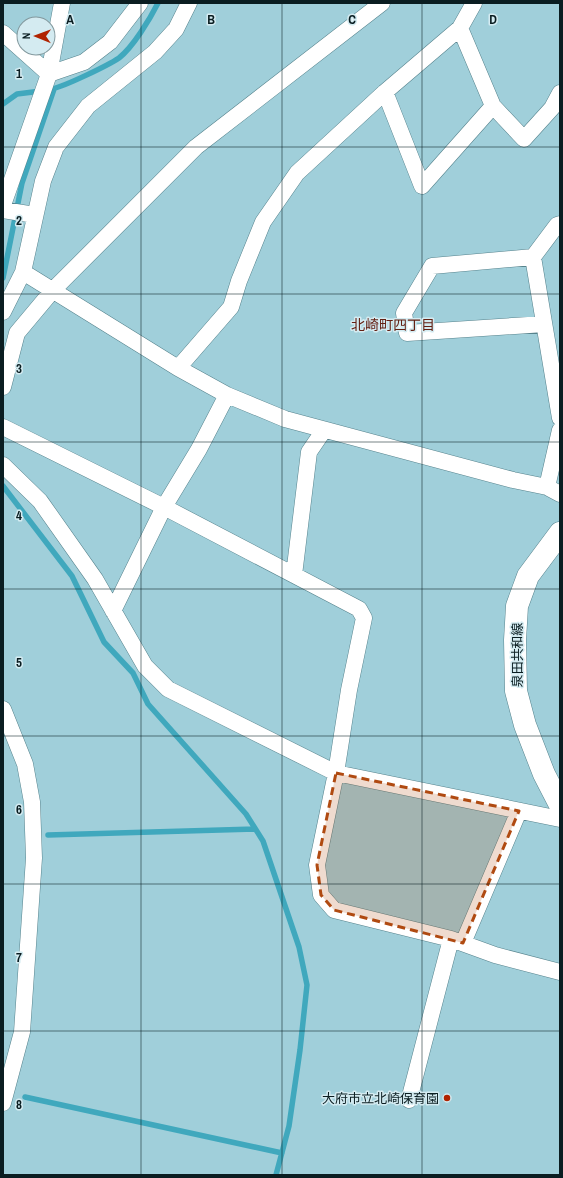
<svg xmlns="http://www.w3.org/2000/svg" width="563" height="1178" font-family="'Archivo Narrow','Noto Sans JP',sans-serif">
  <rect width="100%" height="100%" fill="#a0cfda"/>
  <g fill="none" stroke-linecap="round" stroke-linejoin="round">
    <path stroke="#40a8bd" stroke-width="5.5" d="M 52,89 C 65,86 107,66 119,58 C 133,47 150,19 158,3
      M 3,104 L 17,94 L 41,91
      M 3,278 L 22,183 L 54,89
      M 3,486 L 72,576 L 104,642 L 133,673 L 148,704 L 246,814 L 263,841 L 299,947 L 307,985 L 300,1050 L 289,1126 L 276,1175
      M 48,835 L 255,829
      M 25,1097 L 282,1153"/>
    <g stroke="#56838d" stroke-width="17">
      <path id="street" d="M 3,33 L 49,74
        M 49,74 L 84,62 L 110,42 L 140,3
        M 385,92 L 422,186 L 493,106 L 460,28
        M 493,106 L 524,139 L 552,108 L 560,93
        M 3,205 L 49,74 L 62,3
        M 3,210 L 35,215
        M 560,224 L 557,225 L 533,257 L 560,418
        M 533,257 L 432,266 L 404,313 L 407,333 L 544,324
        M 23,272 L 178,368 L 227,395 L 285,419 L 513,480 L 547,487 L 560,494
        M 3,312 L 23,272 L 43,181 L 56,147 L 88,106 L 155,52 L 176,29 L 189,3
        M 178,368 L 231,307 L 239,281 L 263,222 L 297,173 L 385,92 L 460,28 L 474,3
        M 3,387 L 17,333 L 53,290 L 196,147 L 382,3
        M 3,427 L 164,507 L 359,609 L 364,618 L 349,690 L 336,773 L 317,865 L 321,895 L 334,910 L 451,939 L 495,955 L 560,972
        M 3,465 L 40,501 L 95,579 L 145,666 L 168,689 L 336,773 L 560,819
        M 547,487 L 560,430
        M 294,575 L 309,452 L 324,430
        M 113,611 L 164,507 L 199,449 L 227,395
        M 3,709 L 25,764 L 32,802 L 34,858 L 22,1032 L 3,1103
        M 463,943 L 519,811
        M 409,1100 L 451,939"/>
    </g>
    <g stroke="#56838d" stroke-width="23">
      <path id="secondary" d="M 560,533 L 528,576 L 517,606 L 515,640 L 516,691 L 525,725 L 544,774 L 560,805"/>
    </g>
    <use href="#street" stroke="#fff" stroke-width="16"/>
    <use href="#secondary" stroke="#fff" stroke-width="22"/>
  </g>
  <path fill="#b04a11" fill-opacity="0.2" stroke="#b04a11" stroke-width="3" stroke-dasharray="8 5" stroke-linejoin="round" d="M 336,773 L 519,811 L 463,943 L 334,910 L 321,895 L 317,865 Z"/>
  <path fill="none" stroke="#0a1d21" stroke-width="1" stroke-opacity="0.55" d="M 141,3 L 141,1175M 282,3 L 282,1175M 422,3 L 422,1175M 3,147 L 560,147M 3,294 L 560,294M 3,442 L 560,442M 3,589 L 560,589M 3,736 L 560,736M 3,884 L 560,884M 3,1031 L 560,1031"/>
  <circle fill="#b02300" stroke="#d4ebf1" stroke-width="1.5" cx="447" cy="1098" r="4"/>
  <g text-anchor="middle" stroke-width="3" stroke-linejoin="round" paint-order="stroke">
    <g font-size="13" fill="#0a1d21" stroke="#d4ebf1">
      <text transform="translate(517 655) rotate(-90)" y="5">泉田共和線</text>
    </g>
    <g font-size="13" fill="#0a1d21" stroke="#d4ebf1" text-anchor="end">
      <text x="439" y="1103">大府市立北崎保育園</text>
    </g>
    <g font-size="14" fill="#632013" stroke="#d4ebf1">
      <text x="393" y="330">北崎町四丁目</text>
    </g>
  </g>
  <g font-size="13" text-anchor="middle" font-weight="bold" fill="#0a1d21" stroke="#d4ebf1" stroke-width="3" stroke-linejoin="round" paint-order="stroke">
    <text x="70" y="24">A</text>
    <text x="211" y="24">B</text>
    <text x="352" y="24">C</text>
    <text x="493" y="24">D</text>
    <text x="19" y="78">1</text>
    <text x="19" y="225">2</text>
    <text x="19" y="373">3</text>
    <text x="19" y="520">4</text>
    <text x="19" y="667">5</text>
    <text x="19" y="814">6</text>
    <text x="19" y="962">7</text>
    <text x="19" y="1109">8</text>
  </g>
  <rect width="563" height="1178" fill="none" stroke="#0a1d21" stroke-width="8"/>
  <g transform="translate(36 36) rotate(271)"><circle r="19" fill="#d4ebf1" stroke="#83999e"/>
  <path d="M0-3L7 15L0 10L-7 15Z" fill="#b02300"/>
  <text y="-6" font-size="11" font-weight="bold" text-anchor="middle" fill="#0a1d21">N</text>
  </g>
</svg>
